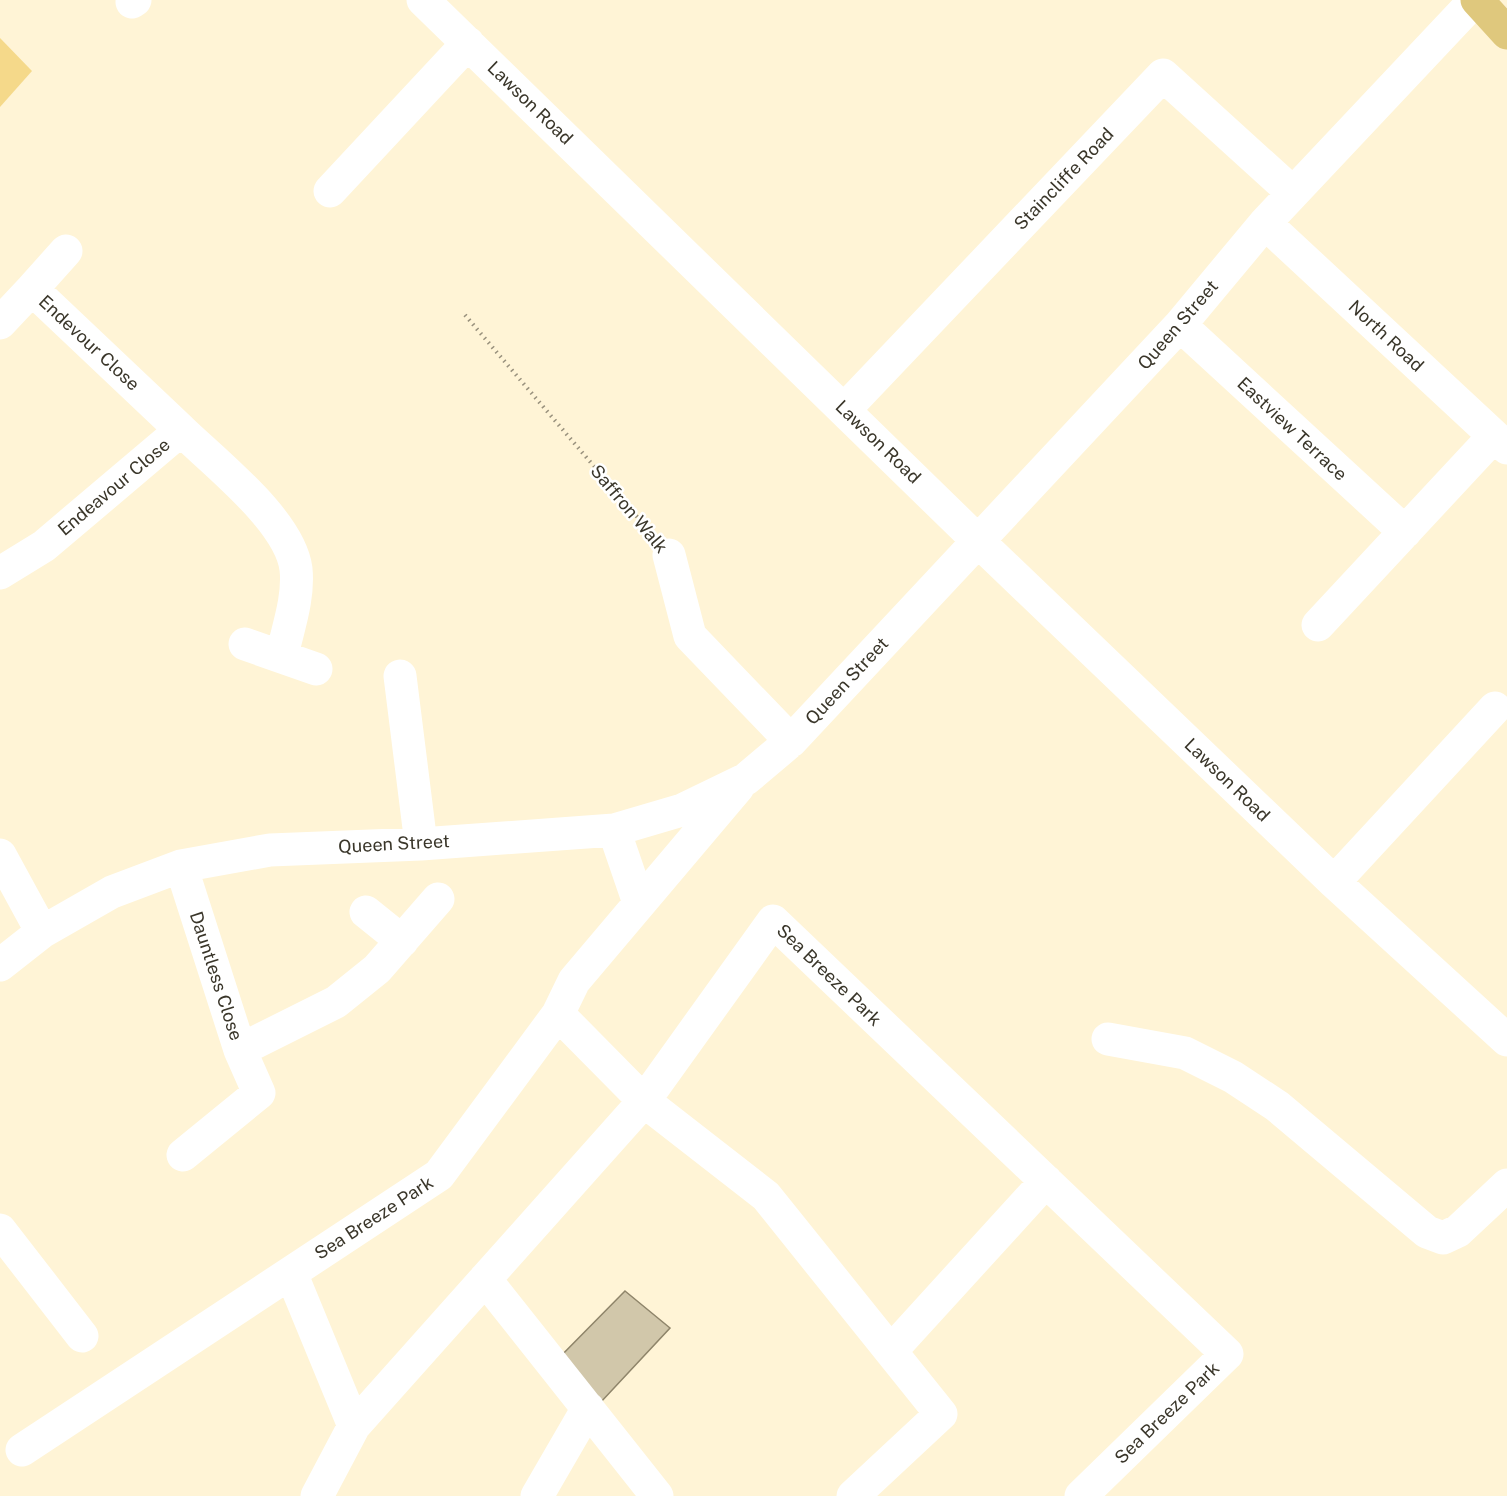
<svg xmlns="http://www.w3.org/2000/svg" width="1507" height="1496" font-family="'Public Sans',sans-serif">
  <rect width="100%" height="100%" fill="#fff4d6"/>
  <path fill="#f5d98a" d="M 0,38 L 32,71 L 0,107 Z"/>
  <path fill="#d1c7aa" stroke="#8f856a" stroke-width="1.5" d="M 625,1291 L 670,1328 L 600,1403 L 553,1364 Z"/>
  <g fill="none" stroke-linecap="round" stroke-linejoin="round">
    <path stroke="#99917d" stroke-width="4" stroke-dasharray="1.5 4.5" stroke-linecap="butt" d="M 465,315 L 650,532"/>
    <path stroke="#fff" stroke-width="33" d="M 423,0 L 978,541 L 1334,882 L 1507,1040
      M 132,2 L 135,0
      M 330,191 L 468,43
      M 1265,223 L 1507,448
      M 32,289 L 66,251
      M 0,323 L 32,289 L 181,430
      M 1180,325 L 1405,532
      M 844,410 L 1163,75 L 1293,193
      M 669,555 L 690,636 L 791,741
      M 0,573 L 44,546 L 181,430 C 215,463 290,521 296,569 C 299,598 288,628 282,655
      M 1318,625 L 1494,436
      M 245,644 L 316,669
      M 400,676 L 421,844
      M 738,787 L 574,981 L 558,1014 L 644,1101 L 766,1196 L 941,1414 L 853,1496
      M 614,830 L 639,903
      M 0,855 L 42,932
      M 181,866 L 240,1050 L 336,1002 L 377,969 L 438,899
      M 1334,882 L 1495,708
      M 366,912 L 402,941
      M 0,965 L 42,932 L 112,892 L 181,866 L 270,850 L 421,844 L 614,830 L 682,810 L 746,779 L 791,741 L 978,541 L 1180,325 L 1265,223 L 1475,0
      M 1108,1039 L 1185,1053 L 1233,1077 L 1277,1106 L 1427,1232 L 1443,1238 L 1458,1231 L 1507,1185
      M 183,1155 L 259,1093 L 240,1050
      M 0,1230 L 82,1336
      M 291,1273 L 354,1426
      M 485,1279 L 657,1496
      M 891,1351 L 1046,1181
      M 22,1450 L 439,1175 L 558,1014
      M 317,1496 L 354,1426 L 644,1101 L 773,921 L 1227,1354 L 1081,1496
      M 537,1496 L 588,1408"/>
    <path stroke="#dfc87d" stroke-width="33" d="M 1477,0 L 1507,33"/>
  </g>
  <g text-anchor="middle" stroke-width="5" stroke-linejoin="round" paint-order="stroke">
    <g font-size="18" fill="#3a362a" stroke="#fff">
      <text transform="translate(530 103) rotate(44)" y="6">Lawson Road</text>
      <text transform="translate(1064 179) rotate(-46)" y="6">Staincliffe Road</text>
      <text transform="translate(1178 325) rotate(-49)" y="6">Queen Street</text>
      <text transform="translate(1386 336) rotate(43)" y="6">North Road</text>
      <text transform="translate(89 343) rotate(43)" y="6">Endevour Close</text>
      <text transform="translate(1292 429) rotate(43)" y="6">Eastview Terrace</text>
      <text transform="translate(878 442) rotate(44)" y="6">Lawson Road</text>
      <text transform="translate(114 487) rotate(-40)" y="6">Endeavour Close</text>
      <text transform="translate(629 509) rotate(50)" y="6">Saffron Walk</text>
      <text transform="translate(847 681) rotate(-47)" y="6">Queen Street</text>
      <text transform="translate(1227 780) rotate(44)" y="6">Lawson Road</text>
      <text transform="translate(394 844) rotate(-3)" y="6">Queen Street</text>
      <text transform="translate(829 975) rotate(44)" y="6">Sea Breeze Park</text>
      <text transform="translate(216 976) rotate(72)" y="6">Dauntless Close</text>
      <text transform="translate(374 1218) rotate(-33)" y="6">Sea Breeze Park</text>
      <text transform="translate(1167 1413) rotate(-44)" y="6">Sea Breeze Park</text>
    </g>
  </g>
</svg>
